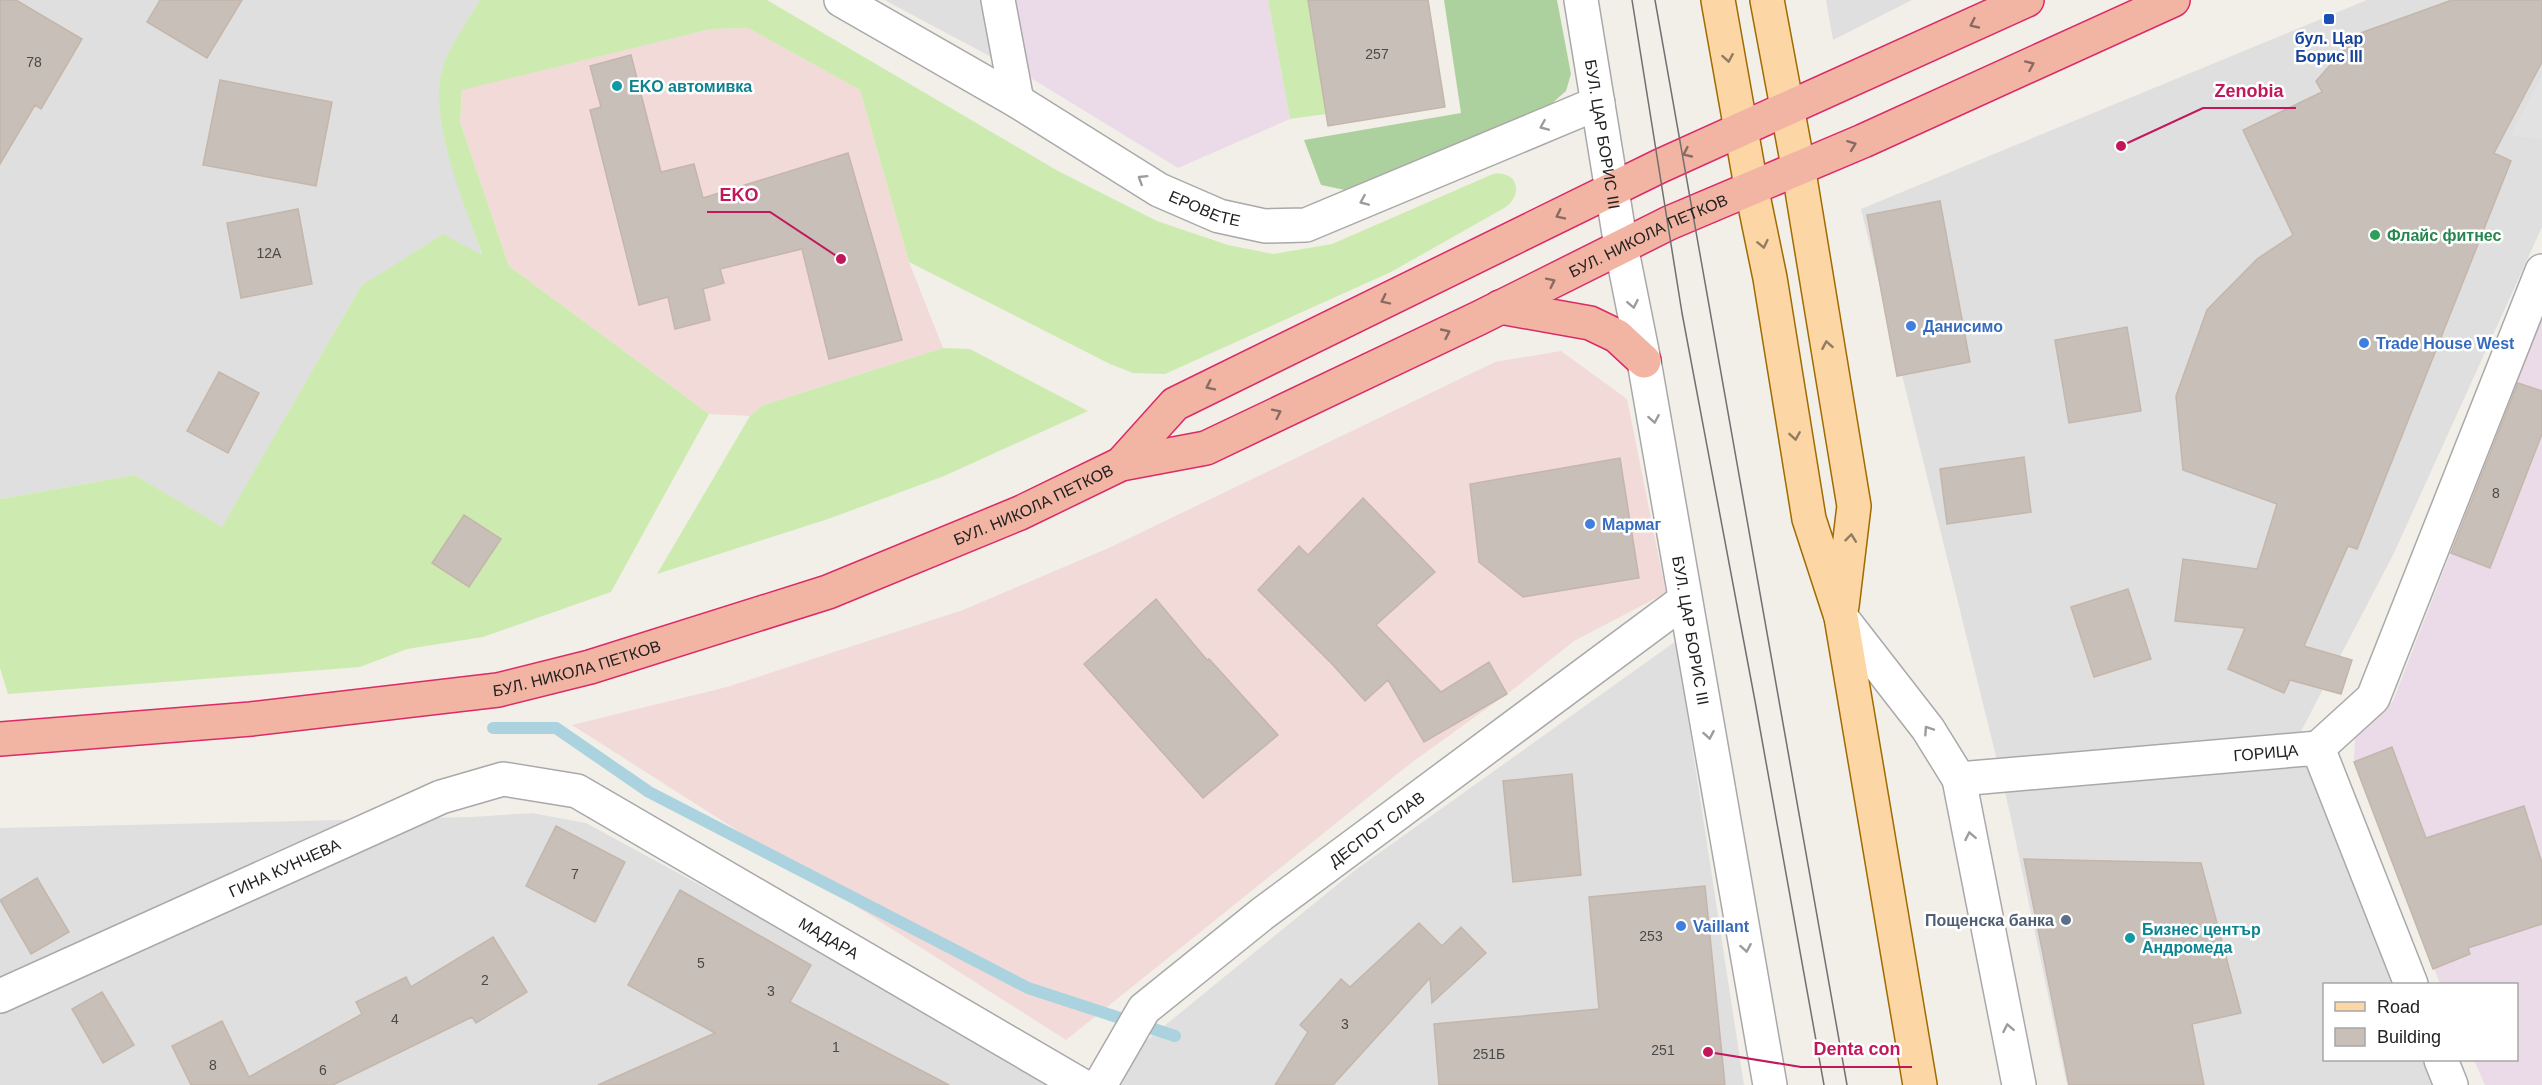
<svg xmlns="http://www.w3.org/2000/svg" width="2542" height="1085" font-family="Helvetica,sans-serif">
  <rect width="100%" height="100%" fill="#f2efe9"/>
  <path fill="#e0dfdf" d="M 0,0 L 480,0 L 444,64 L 439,100 L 444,139 L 482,256 L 361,286 L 222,528 L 135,475 L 0,499 Z
    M 885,0 L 1016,0 L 1029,77 L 903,10 Z
    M 1826,0 L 1912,0 L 1833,40 Z
    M 2367,0 L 2542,0 L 2542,227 L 2394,553 L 2296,741 L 2395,984 L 2324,984 L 2324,1060 L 2425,1060 L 2435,1085 L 2067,1085 L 2009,809 L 1861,209 Z
    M 1676,641 L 1744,1085 L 1092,1085 L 1354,871 Z
    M 532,813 L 586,823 L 1068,1085 L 0,1085 L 0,828 L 472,817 Z"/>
  <path fill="#f2dad9" d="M 748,28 L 860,90 L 909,262 L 943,348 L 763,405 L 750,416 L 709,414 L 509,266 L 460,122 L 462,89 L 711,29 Z
    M 1561,351 L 1627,399 L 1666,593 L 1574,641 L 1515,688 L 1411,763 L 1066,1040 L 572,725 L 727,687 L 963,610 L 1111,547 L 1495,362 Z"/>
  <path fill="#ebdbe8" d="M 1016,0 L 1268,0 L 1290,119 L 1178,168 L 1029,77 Z
    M 2542,317 L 2542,1085 L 2485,1085 L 2474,1060 L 2516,1060 L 2516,984 L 2440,984 L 2354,762 L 2355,737 L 2393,701 Z"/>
  <path fill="#cdebb0" d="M 480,0 L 767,0 L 1058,171 L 1157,221 L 1228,245 L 1273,254 L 1332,244 L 1493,174 C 1517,170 1524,193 1506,207 L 1391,272 L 1165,374 L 1133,373 L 1110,364 L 909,262 L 860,90 L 748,28 L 711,29 L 462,90 L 460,122 L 509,266 L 709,414 L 611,592 L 483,637 L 407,649 L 360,667 L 8,694 L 0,668 L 0,499 L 135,475 L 222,527 L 361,286 L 443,234 L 482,255 C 465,203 425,117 444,64 C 450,45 470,18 480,0 Z
    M 1268,0 L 1308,0 L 1326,114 L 1290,119 Z
    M 943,348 L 970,349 L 1088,411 L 944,476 L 831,518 L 657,574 L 750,416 L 763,405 Z"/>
  <path fill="#add19e" d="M 1444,0 L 1557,0 L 1571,74 L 1566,91 L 1550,105 L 1345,190 L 1321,185 L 1304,140 L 1461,113 Z"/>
  <path fill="#e2e2e2" d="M 2542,75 L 2542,139 L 2509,136 L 2510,136 Z"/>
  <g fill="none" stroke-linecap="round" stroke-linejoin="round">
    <path stroke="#aad3df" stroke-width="12" d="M 493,728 L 556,728 L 649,792 L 1028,988 L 1175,1036"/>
  </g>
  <path fill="#c7bfb8" stroke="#c4b6ab" stroke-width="1.5" d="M 0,0 L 16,0 L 82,39 L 41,109 L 35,105 L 0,164 Z
    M 160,0 L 242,0 L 207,58 L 147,22 Z
    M 1308,0 L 1428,0 L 1445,107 L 1328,126 Z
    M 2452,0 L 2542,0 L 2542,62 L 2494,153 L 2511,161 L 2357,549 L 2348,546 L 2304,646 L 2352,660 L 2341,694 L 2290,680 L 2284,693 L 2228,669 L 2245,628 L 2175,621 L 2183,559 L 2257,569 L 2277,504 L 2183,470 L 2176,396 L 2207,310 L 2257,259 L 2293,235 L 2243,130 L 2322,92 L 2316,81 L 2358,34 Z
    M 631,55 L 661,172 L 694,164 L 703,198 L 848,153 L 902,340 L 829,359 L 802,249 L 720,269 L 724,283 L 703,289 L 710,320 L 675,329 L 668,297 L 639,305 L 590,110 L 601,107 L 590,66 Z
    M 220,80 L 332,102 L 316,186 L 203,165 Z
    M 1940,201 L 1970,362 L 1897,376 L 1867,215 Z
    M 298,209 L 312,284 L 241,298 L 227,223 Z
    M 2127,327 L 2141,411 L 2069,423 L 2055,340 Z
    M 219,372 L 259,393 L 228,453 L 187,431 Z
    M 2518,383 L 2542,391 L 2542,434 L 2490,568 L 2451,553 Z
    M 2024,457 L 2031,512 L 1947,524 L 1940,469 Z
    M 1620,458 L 1639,578 L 1523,597 L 1479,562 L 1470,484 Z
    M 1363,498 L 1435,572 L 1376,625 L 1441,692 L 1489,662 L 1507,694 L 1424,742 L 1388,680 L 1365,701 L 1333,665 L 1258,590 L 1299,546 L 1308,555 Z
    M 464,515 L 501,539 L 469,587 L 432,563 Z
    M 2128,589 L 2151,659 L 2094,677 L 2071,607 Z
    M 1156,599 L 1207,660 L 1209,659 L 1278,735 L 1203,798 L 1084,664 Z
    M 2392,747 L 2426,838 L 2524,806 L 2542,863 L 2542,924 L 2468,948 L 2470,954 L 2433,969 L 2354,762 Z
    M 1572,774 L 1581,875 L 1513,882 L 1503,781 Z
    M 556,826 L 625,862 L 595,922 L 526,886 Z
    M 2024,859 L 2201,863 L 2241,1013 L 2192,1024 L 2204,1085 L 2069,1085 Z
    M 37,878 L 69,932 L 31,954 L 0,900 Z
    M 1705,886 L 1725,1085 L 1439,1085 L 1434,1024 L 1599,1009 L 1589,897 Z
    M 680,890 L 811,965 L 790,1002 L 949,1085 L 598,1085 L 715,1033 L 628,985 Z
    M 1419,923 L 1442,946 L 1461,927 L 1486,953 L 1432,1003 L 1430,978 L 1333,1085 L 1275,1085 L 1308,1032 L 1300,1025 L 1341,979 L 1350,987 Z
    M 493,937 L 527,992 L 476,1023 L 472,1017 L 333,1085 L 191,1085 L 172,1046 L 222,1021 L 249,1077 L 362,1014 L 356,1002 L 406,977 L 411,987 Z
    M 102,992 L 134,1045 L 103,1063 L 72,1009 Z"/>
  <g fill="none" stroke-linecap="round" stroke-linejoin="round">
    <g stroke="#a9a9a9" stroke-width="36">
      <g id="minor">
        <path id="s1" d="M 841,0 L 1017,101 L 1159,190 L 1219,216 L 1265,226 L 1306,225 L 1598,103"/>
        <path d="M 998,0 L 1017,101"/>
        <path id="s2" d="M 1581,0 L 1621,246 L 1644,361 L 1770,1085"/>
        <path d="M 1841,617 L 1928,729 L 1959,779 L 2019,1085"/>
        <path d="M 2318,748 L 2373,698 L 2542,271"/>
        <path id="s3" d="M 1959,779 L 2318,748 L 2411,984"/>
        <path id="s4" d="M 0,996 L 441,797 L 503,779 L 577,791 L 1081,1085"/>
        <path d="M 2441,1060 L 2451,1085"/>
        <path id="s5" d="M 1100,1085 L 1144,1009 L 1262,914 L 1685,600"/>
      </g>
    </g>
    <g stroke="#a06b00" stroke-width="36">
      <path id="primary" d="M 1718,0 L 1751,186 L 1770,278 L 1809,519 L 1841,617 L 1920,1085
        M 1767,0 L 1798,166 L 1854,506 L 1842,606"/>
    </g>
    <g stroke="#dc2a67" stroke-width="36">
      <g id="trunk">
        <path d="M 1500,307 L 1590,323 L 1617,336 L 1644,361"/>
        <path d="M 1121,464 L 1175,404 L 1660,166 L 2027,0"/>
        <path id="s6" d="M 0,739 L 251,719 L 498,690 L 590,667 L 828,592 L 1020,513 L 1121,464 L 1206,448 L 1479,318 L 1669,223 L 1863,141 L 2173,0"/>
      </g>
    </g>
    <use href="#minor" stroke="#fff" stroke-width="33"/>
    <use href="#primary" stroke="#fcd6a4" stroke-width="33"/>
    <use href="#trunk" stroke="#f2b4a3" stroke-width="33"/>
    <path stroke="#707070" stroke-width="1.5" d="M 1632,0 L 1682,313 L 1755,701 L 1824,1085
      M 1655,0 L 1847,1085"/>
  </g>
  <defs><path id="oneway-chevron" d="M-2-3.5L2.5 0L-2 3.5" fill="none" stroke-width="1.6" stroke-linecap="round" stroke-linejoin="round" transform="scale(1.5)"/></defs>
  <g stroke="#8a6b62">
    <use href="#oneway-chevron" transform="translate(1974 24) rotate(155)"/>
    <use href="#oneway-chevron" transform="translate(2030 65) rotate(-24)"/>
    <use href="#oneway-chevron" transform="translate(1852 145) rotate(-21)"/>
    <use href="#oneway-chevron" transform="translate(1687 153) rotate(155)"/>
    <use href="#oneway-chevron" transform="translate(1560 215) rotate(154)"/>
    <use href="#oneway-chevron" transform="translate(1551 282) rotate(-26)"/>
    <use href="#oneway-chevron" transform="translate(1385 300) rotate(154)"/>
    <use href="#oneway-chevron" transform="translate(1446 333) rotate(-25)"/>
    <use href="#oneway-chevron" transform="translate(1210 386) rotate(154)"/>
    <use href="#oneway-chevron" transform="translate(1277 413) rotate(-26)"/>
  </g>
  <g stroke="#8f7c63">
    <use href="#oneway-chevron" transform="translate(1728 58) rotate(80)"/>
    <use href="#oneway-chevron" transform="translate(1763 244) rotate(78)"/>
    <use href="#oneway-chevron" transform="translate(1827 345) rotate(-100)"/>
    <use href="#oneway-chevron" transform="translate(1795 436) rotate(81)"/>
    <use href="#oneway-chevron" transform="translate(1851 538) rotate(-83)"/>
  </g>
  <g stroke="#9c9c9c">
    <use href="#oneway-chevron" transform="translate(1544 126) rotate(157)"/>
    <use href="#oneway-chevron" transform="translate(1142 179) rotate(-148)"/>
    <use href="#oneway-chevron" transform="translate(1364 201) rotate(157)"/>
    <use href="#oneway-chevron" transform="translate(1633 304) rotate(79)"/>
    <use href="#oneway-chevron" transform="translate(1654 419) rotate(80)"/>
    <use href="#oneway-chevron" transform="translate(1928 730) rotate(-124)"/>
    <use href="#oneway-chevron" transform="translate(1709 735) rotate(80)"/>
    <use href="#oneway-chevron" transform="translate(1970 836) rotate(-101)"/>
    <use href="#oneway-chevron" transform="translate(1746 948) rotate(80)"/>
    <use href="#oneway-chevron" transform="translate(2008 1028) rotate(-101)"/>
  </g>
  <rect fill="#1a4fb4" stroke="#fff" stroke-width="2" x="2323" y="13" width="12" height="12" rx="3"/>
  <g fill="#0f9aa8" stroke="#fff" stroke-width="2">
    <circle cx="617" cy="86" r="6"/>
    <circle cx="2130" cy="938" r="6"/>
  </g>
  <circle fill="#2e9e5b" stroke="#fff" stroke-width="2" cx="2375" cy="235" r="6"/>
  <g fill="#3f7fe0" stroke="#fff" stroke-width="2">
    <circle cx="1911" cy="326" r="6"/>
    <circle cx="2364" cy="343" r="6"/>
    <circle cx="1590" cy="524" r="6"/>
    <circle cx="1681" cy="926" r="6"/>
  </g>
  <circle fill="#5c6f8a" stroke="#fff" stroke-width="2" cx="2066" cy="920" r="6"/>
  <g text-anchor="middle" stroke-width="5" stroke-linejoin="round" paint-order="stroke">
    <g font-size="14" fill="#4b4948">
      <text x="1377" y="59">257</text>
      <text x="34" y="67">78</text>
      <text x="269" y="258">12А</text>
      <text x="2496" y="498">8</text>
      <text x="575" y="879">7</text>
      <text x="1651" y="941">253</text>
      <text x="701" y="968">5</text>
      <text x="485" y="985">2</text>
      <text x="771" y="996">3</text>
      <text x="395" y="1024">4</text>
      <text x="1345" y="1029">3</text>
      <text x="836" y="1052">1</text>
      <text x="1663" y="1055">251</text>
      <text x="1489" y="1059">251Б</text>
      <text x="213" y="1070">8</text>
      <text x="323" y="1075">6</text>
    </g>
    <g font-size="16" font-weight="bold" fill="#164399" stroke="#fff">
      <text x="2329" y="44">бул. Цар<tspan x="2329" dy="18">Борис ІІІ</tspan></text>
    </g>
    <g font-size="16" font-weight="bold" fill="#0d838f" stroke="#fff" text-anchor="start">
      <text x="629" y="92">EKO автомивка</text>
      <text x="2142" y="935">Бизнес център<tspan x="2142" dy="18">Андромеда</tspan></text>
    </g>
    <g font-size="16" fill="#222" stroke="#fff">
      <text dy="6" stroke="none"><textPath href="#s2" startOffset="136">БУЛ. ЦАР БОРИС III</textPath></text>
      <text dy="6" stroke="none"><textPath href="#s1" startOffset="420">ЕРОВЕТЕ</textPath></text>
      <text dy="6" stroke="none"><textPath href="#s6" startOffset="1742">БУЛ. НИКОЛА ПЕТКОВ</textPath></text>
      <text dy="6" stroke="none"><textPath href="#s6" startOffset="1068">БУЛ. НИКОЛА ПЕТКОВ</textPath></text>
      <text dy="6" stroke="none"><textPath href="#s2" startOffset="640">БУЛ. ЦАР БОРИС III</textPath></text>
      <text dy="6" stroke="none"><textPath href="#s6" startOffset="582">БУЛ. НИКОЛА ПЕТКОВ</textPath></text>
      <text dy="6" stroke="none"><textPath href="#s3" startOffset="308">ГОРИЦА</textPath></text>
      <text dy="6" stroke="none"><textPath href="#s5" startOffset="382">ДЕСПОТ СЛАВ</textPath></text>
      <text dy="6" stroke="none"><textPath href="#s4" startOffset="312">ГИНА КУНЧЕВА</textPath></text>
      <text dy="6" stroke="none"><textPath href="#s4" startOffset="915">МАДАРА</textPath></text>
    </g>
    <g font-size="16" font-weight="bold" fill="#27864d" stroke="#fff" text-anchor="start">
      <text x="2387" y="241">Флайс фитнес</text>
    </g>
    <g font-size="16" font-weight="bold" fill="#366cbe" stroke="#fff" text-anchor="start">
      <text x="1923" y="332">Данисимо</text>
      <text x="2376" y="349">Trade House West</text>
      <text x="1602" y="530">Мармаг</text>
      <text x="1693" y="932">Vaillant</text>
    </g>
    <g font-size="16" font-weight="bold" fill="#4e5e75" stroke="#fff" text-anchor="end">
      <text x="2054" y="926">Пощенска банка</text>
    </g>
  </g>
  <path fill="none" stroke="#c2185b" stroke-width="2" d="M2121 146L2203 108H2296M841 259L770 212H707M1708 1052L1801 1067H1912"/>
  <g fill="#c2185b" stroke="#fff" stroke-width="2">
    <circle cx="2121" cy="146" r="6"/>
    <circle cx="841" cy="259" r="6"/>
    <circle cx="1708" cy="1052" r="6"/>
  </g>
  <g font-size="18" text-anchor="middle" font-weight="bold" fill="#c2185b" stroke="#fff" stroke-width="5" stroke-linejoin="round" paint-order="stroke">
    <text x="2249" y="97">Zenobia</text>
    <text x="739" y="201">EKO</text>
    <text x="1857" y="1055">Denta con</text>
  </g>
  <rect x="2323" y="983" width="195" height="78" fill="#ffffff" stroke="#a7a7a7" stroke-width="1.5"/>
  <rect x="2335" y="1002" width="30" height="9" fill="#fcd6a4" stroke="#a7a7a7" stroke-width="1.5"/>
  <text x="2377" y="1013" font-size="18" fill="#222222">Road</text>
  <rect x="2335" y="1028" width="30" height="18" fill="#c7bfb8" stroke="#a7a7a7" stroke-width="1.5"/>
  <text x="2377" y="1043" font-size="18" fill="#222222">Building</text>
</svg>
